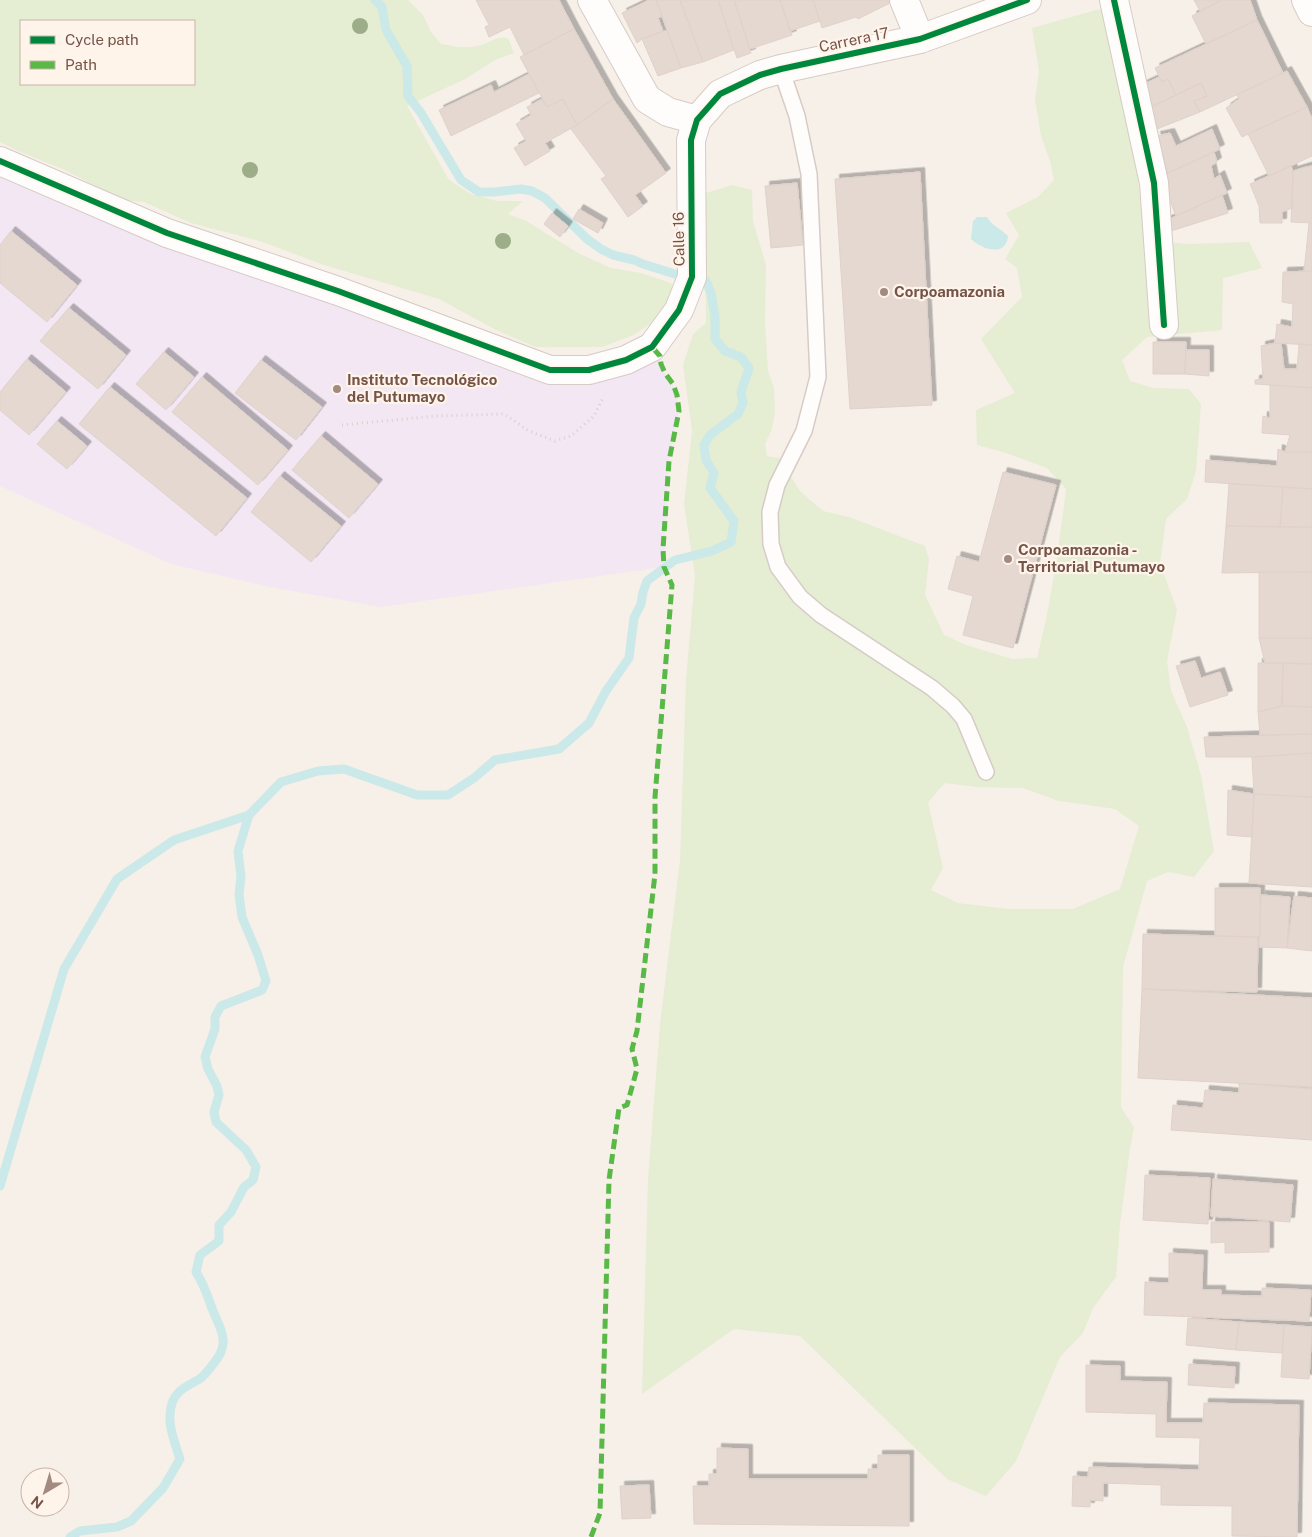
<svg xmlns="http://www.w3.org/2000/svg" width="1312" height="1537" font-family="'Public Sans',sans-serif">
  <defs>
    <filter id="shadow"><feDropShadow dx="4.5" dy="-4.5" stdDeviation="0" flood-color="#0004"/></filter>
  </defs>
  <rect width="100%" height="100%" fill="#f7f0e9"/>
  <path fill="#f2e7f2" d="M 0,161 L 550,370 L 660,356 L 661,364 L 665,373 L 673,384 L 677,395 L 679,411 L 669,461 L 664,567 L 381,607 L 270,587 L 171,564 L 0,486 Z"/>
  <path fill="#e5edd3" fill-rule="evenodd" d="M 0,0 L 408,0 L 423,15 L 431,32 L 441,44 C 454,46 465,49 477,46 C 487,44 498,35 508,38 L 514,53 L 495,60 L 467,78 L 407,106 L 449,180 L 471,194 L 497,201 L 523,201 L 508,214 L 526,221 L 580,254 L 611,268 L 641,273 L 671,283 L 674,292 L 663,315 L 634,335 L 602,347 L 536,347 L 498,331 L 439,299 L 324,265 L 260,241 L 191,223 L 144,202 L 122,200 L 65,170 L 18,151 L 0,142 ZM 21,21 L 194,21 L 194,84 L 21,84 Z
    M 1100,9 L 1111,28 L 1128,108 L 1140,196 L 1154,240 L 1186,244 L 1249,242 L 1262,268 L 1223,278 L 1222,330 L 1147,337 L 1122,360 L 1130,381 L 1153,388 L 1189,389 L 1201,404 L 1196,471 L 1187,499 L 1166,519 L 1160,563 L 1177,610 L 1167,661 L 1171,691 L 1187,727 L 1201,775 L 1214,851 L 1194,877 L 1168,872 L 1147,881 L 1123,967 L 1121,1107 L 1134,1127 L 1130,1149 L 1120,1224 L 1116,1277 L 1093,1308 L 1083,1333 L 1060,1357 L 1016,1461 L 986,1496 L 947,1479 L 800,1336 L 734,1329 L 642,1394 L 648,1179 L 660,1024 L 680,860 L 686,680 L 695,576 L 684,504 L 692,431 L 683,365 L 693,334 L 706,323 L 706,301 L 701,261 L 700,213 L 706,193 L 732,185 L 752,190 L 753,221 L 766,265 L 765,323 L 768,371 L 774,388 L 775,412 L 772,429 L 765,444 L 767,456 L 779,458 L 800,491 L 823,511 L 849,517 L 925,546 L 929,559 L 925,595 L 944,635 L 966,645 L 1012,659 L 1037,658 C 1051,603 1059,546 1066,489 L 1047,468 L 1006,453 L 977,445 L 976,410 L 1015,393 L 981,339 L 1022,297 L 1017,268 L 1005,259 L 1019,235 L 1006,213 L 1038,197 L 1054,180 L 1050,161 L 1041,136 L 1035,99 L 1039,71 L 1032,28 ZM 945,783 L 977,787 L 1023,788 L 1059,801 L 1115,809 L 1139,826 L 1120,889 L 1073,909 L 1009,909 L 958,903 L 931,890 L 943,868 L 928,802 Z"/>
  <path fill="#cae9e8" d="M 977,217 L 987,217 C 992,226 1001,229 1008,236 C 1006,258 981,249 971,239 L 973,221 Z"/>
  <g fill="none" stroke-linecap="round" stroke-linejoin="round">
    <path stroke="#cae9e8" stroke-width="9" d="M 375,0 L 382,7 L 386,30 L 407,66 L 408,96 L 421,113 L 461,180 L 479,192 L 494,192 L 521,189 L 532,191 L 545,198 L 587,239 L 601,249 L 613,255 L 634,260 L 643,264 L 678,275
      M 0,1186 L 64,969 L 117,879 L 174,840 L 249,815
      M 70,1537 L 80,1531 L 117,1527 L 131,1521 L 163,1488 L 180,1459 C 174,1440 166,1422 172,1403 C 177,1389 190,1385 201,1378 C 206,1374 210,1368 214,1363 C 233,1340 218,1327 210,1303 C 206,1291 203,1283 196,1272 L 200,1255 L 219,1241 L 219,1225 L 231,1212 L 244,1187 L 253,1180 L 256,1167 L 246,1150 L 216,1122 L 214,1112 L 219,1095 L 217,1086 L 208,1069 L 205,1057 L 215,1029 L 215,1017 L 221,1006 L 262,990 L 266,981 L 258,955 L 242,917 L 239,894 L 241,877 L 238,851 L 249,815 L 281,782 L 318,771 L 344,769 L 417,795 L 448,795 L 474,778 L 495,760 L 559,749 L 589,723 L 606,691 L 629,658 L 634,618 L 641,604 L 643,592 L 647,581 L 675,560 L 712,551 L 731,542 L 734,521 L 710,488 L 714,473 L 706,460 L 704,445 L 710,435 L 738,414 L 743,403 L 741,392 L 749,368 L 741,357 L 725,351 L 715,339 L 715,316 L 711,293 L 706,281"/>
  </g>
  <path fill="#e4d8d0" stroke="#e0d2cb" filter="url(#shadow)" d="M 476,0 L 559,0 L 574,29 L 524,55 L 510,27 L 489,37 L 485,27 L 489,25 Z
    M 649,0 L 656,0 L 662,16 L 658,18 L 663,31 L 642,39 L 637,43 L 622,13 Z
    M 656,0 L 680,0 L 703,62 L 681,68 Z
    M 680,0 L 718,0 L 734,50 L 703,62 Z
    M 718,0 L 734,0 L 751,53 L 737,58 Z
    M 734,0 L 780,0 L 792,35 L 750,49 Z
    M 780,0 L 813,0 L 820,21 L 790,31 Z
    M 813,0 L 891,0 L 892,2 L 858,19 L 856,17 L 822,28 Z
    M 1194,0 L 1222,0 L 1200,11 Z
    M 1222,0 L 1250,0 L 1257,20 L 1206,44 L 1192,16 Z
    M 1257,20 L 1283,73 L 1200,112 L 1194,101 L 1207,96 L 1201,83 L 1176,95 L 1168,79 L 1162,82 L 1155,68 Z
    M 574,29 L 613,99 L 577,125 L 563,99 L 547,107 L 520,57 Z
    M 667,30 L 681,68 L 658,76 L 642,39 Z
    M 1287,71 L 1307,107 L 1242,137 L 1226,108 L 1239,99 L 1237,95 Z
    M 529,74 L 539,93 L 451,136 L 439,110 L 491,85 L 494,92 Z
    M 1159,77 L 1162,82 L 1168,79 L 1176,95 L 1149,108 L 1142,85 Z
    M 1201,83 L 1207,96 L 1194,101 L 1200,112 L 1157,129 L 1149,108 Z
    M 542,99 L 547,107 L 563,99 L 577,125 L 545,143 L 550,151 L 525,166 L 514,148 L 526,141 L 516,124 L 531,115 L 527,107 Z
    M 613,99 L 666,173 L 635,195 L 643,206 L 628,217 L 601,179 L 606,176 L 571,129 Z
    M 1307,107 L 1312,119 L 1312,156 L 1269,176 L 1248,134 Z
    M 1212,129 L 1220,149 L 1168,173 L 1156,136 L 1170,133 L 1176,146 Z
    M 1214,152 L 1217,162 L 1211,166 L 1214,179 L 1220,175 L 1227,193 L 1176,216 L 1170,201 L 1166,201 L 1162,176 Z
    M 1291,166 L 1293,171 L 1292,208 L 1282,212 L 1282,223 L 1260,223 L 1259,206 L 1250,184 Z
    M 1312,166 L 1312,223 L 1291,222 L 1293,171 L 1306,167 Z
    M 920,172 L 932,405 L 850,409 L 835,179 Z
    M 797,183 L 803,245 L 771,248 L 765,186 Z
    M 1222,195 L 1228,213 L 1168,232 L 1165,221 Z
    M 579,209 L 603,223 L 598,233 L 573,219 Z
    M 552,213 L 568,226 L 560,237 L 544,224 Z
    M 1309,223 L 1312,223 L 1312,271 L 1304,272 Z
    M 11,231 L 77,285 L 47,322 L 0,283 L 0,245 Z
    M 1312,271 L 1312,345 L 1275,343 L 1277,324 L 1292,327 L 1293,304 L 1282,302 L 1283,272 Z
    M 69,308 L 126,355 L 98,389 L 40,341 Z
    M 1153,342 L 1186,342 L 1185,374 L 1153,374 Z
    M 1275,343 L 1281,343 L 1284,369 L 1297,369 L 1299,344 L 1312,345 L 1312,388 L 1255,384 L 1255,380 L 1263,379 L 1261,346 Z
    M 1186,350 L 1209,350 L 1209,376 L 1185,374 Z
    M 164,352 L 194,377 L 166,410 L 136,384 Z
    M 27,359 L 66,392 L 29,435 L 0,410 L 0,392 Z
    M 261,360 L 322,407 L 296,440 L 235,393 Z
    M 202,377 L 288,450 L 258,485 L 172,412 Z
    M 1270,385 L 1312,388 L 1312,452 L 1285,452 L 1290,435 L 1262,433 L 1263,416 L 1270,418 Z
    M 110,387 L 247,498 L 216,536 L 79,424 Z
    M 57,421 L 87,446 L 67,469 L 37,444 Z
    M 321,436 L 378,484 L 349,518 L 292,470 Z
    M 1278,449 L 1285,452 L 1312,452 L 1312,489 L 1205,482 L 1206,460 L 1277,466 Z
    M 1003,472 L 1056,485 L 1013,648 L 963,635 L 973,596 L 948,589 L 957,556 L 979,562 Z
    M 280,476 L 341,526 L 311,562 L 251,512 Z
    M 1229,484 L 1283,487 L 1280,527 L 1226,526 Z
    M 1283,487 L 1312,489 L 1312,527 L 1280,527 Z
    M 1226,526 L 1312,527 L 1312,572 L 1222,573 Z
    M 1259,572 L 1312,572 L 1312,638 L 1259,638 Z
    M 1259,638 L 1312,638 L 1312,664 L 1265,663 Z
    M 1195,661 L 1201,678 L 1220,672 L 1228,695 L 1190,707 L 1176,666 Z
    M 1258,663 L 1283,663 L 1282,706 L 1258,712 Z
    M 1283,663 L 1312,664 L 1312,707 L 1282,706 Z
    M 1282,706 L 1312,707 L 1312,734 L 1260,735 L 1258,712 Z
    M 1312,734 L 1312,753 L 1252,757 L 1206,757 L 1204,737 Z
    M 1312,753 L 1312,797 L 1254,794 L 1252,757 Z
    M 1228,790 L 1254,794 L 1252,837 L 1227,835 Z
    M 1254,794 L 1312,797 L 1312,887 L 1249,883 Z
    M 1215,888 L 1260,888 L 1260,937 L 1215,936 Z
    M 1261,895 L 1290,897 L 1287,948 L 1259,947 Z
    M 1294,896 L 1312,898 L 1312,951 L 1287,948 Z
    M 1143,934 L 1258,937 L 1257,992 L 1142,989 Z
    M 1142,989 L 1312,998 L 1312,1087 L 1138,1078 Z
    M 1239,1083 L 1312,1089 L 1312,1140 L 1171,1130 L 1173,1105 L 1203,1108 L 1205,1090 L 1239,1093 Z
    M 1145,1175 L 1210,1178 L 1208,1224 L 1143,1220 Z
    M 1213,1179 L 1293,1185 L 1290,1222 L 1211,1216 Z
    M 1211,1222 L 1269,1222 L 1269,1252 L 1225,1253 L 1225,1242 L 1211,1243 Z
    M 1169,1253 L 1203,1255 L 1202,1290 L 1221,1290 L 1221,1295 L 1262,1296 L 1262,1288 L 1311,1290 L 1309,1321 L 1144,1315 L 1145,1282 L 1169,1283 Z
    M 1188,1318 L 1239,1322 L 1236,1350 L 1186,1345 Z
    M 1239,1322 L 1284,1325 L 1282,1353 L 1236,1350 Z
    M 1284,1325 L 1312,1327 L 1309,1379 L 1281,1377 Z
    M 1189,1364 L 1235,1367 L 1234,1388 L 1188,1385 Z
    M 1086,1365 L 1120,1366 L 1120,1381 L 1167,1382 L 1166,1423 L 1203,1423 L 1204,1403 L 1299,1405 L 1297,1537 L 1232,1536 L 1232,1506 L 1161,1505 L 1161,1485 L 1103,1483 L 1103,1501 L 1090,1500 L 1090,1507 L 1072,1506 L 1073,1476 L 1088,1477 L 1089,1467 L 1199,1470 L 1200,1438 L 1156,1437 L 1156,1414 L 1086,1412 Z
    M 717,1448 L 748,1449 L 748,1479 L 868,1479 L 868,1469 L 878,1469 L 878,1455 L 909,1455 L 909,1526 L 694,1524 L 693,1486 L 709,1486 L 709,1474 L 717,1474 Z
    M 649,1485 L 651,1518 L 622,1519 L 620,1486 Z"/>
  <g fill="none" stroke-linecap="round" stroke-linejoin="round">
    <g stroke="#d6cbc6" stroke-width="18">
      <path id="lane" d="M 781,69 L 797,116 L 809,174 L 818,377 L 804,431 L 777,485 L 770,512 L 771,544 L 778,567 L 800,597 L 821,615 L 932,688 L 953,706 L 964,719 L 986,772"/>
    </g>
    <g stroke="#d6cbc6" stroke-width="30">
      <path id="street" d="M 592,0 L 647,99 L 668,112 L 697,120
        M 904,0 L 920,39
        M 1114,0 L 1154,183 L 1164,325
        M 0,161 L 167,233 L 338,291 L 550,370 L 589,370 L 626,360 L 652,347 L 679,310 L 692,277 L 691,140 L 697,120 L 720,94 L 760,75 L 781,69 L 920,39 L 1027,0"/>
    </g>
    <g stroke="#d6cbc6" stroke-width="30">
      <path id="secondary" d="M 1306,0 L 1312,12"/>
    </g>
    <path stroke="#dad0cc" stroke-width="3" stroke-dasharray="1 4" stroke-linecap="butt" d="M 342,425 L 436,416 L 504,414 L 529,431 L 555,441 L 571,436 L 594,416 L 604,396"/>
    <use href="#lane" stroke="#fefdfc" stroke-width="15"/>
    <use href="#street" stroke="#fefdfc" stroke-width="28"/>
    <use href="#secondary" stroke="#fefdfc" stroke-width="28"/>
    <path stroke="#58b947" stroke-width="5" stroke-dasharray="10 5" stroke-linecap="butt" d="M 591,1537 L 600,1513 L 609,1180 L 619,1108 L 627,1105 L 637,1069 L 632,1049 L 637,1031 L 655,874 L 655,797 L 672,585 L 664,567 L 663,549 L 669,461 L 679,411 L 677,395 L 673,384 L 665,373 L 661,364 L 660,356 L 652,347"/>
    <g stroke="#fff4ea" stroke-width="9">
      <path id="cycleway" d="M 1114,0 L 1154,183 L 1164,325
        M 0,161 L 167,233 L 338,291 L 550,370 L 589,370 L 626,360 L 652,347 L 679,310 L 692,277 L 691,140 L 697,120 L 720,94 L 760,75 L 781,69 L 920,39 L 1027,0"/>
    </g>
    <use href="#cycleway" stroke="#00873e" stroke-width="6"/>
  </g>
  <g fill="#9dad8a">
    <circle cx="360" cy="26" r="8"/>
    <circle cx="250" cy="170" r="8"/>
    <circle cx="503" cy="241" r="8"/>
  </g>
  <g fill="#a38a80" stroke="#fff4ea" stroke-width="2">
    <circle cx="884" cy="292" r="5"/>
    <circle cx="337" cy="389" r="5"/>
    <circle cx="1008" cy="559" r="5"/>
  </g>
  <g text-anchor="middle" stroke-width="4.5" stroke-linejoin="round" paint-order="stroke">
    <g font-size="15" fill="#765348" stroke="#fff4ea">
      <text transform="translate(854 40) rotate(-12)" y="5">Carrera 17</text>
      <text transform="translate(679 239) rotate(-91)" y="5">Calle 16</text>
    </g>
    <g font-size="15" font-weight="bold" fill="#765348" stroke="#fff4ea" text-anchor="start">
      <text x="894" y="297">Corpoamazonia</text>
      <text x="347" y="385">Instituto Tecnológico<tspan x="347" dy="17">del Putumayo</tspan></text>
      <text x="1018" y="555">Corpoamazonia -<tspan x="1018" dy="17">Territorial Putumayo</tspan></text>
    </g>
  </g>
  <rect x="20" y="20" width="175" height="65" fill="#fff4ea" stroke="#c8b4a9"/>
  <rect x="30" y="36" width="25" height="8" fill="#00873e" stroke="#c8b4a9"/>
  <text x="65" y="45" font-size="15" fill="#765348">Cycle path</text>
  <rect x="30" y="61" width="25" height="8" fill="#58b947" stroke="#c8b4a9"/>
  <text x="65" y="70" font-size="15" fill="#765348">Path</text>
  <g transform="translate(45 1492) rotate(218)"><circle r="24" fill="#fff4ea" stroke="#c8b4a9"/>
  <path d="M0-4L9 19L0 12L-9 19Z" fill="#a38a80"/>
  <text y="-8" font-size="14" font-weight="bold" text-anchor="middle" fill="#765348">N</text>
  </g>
</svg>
